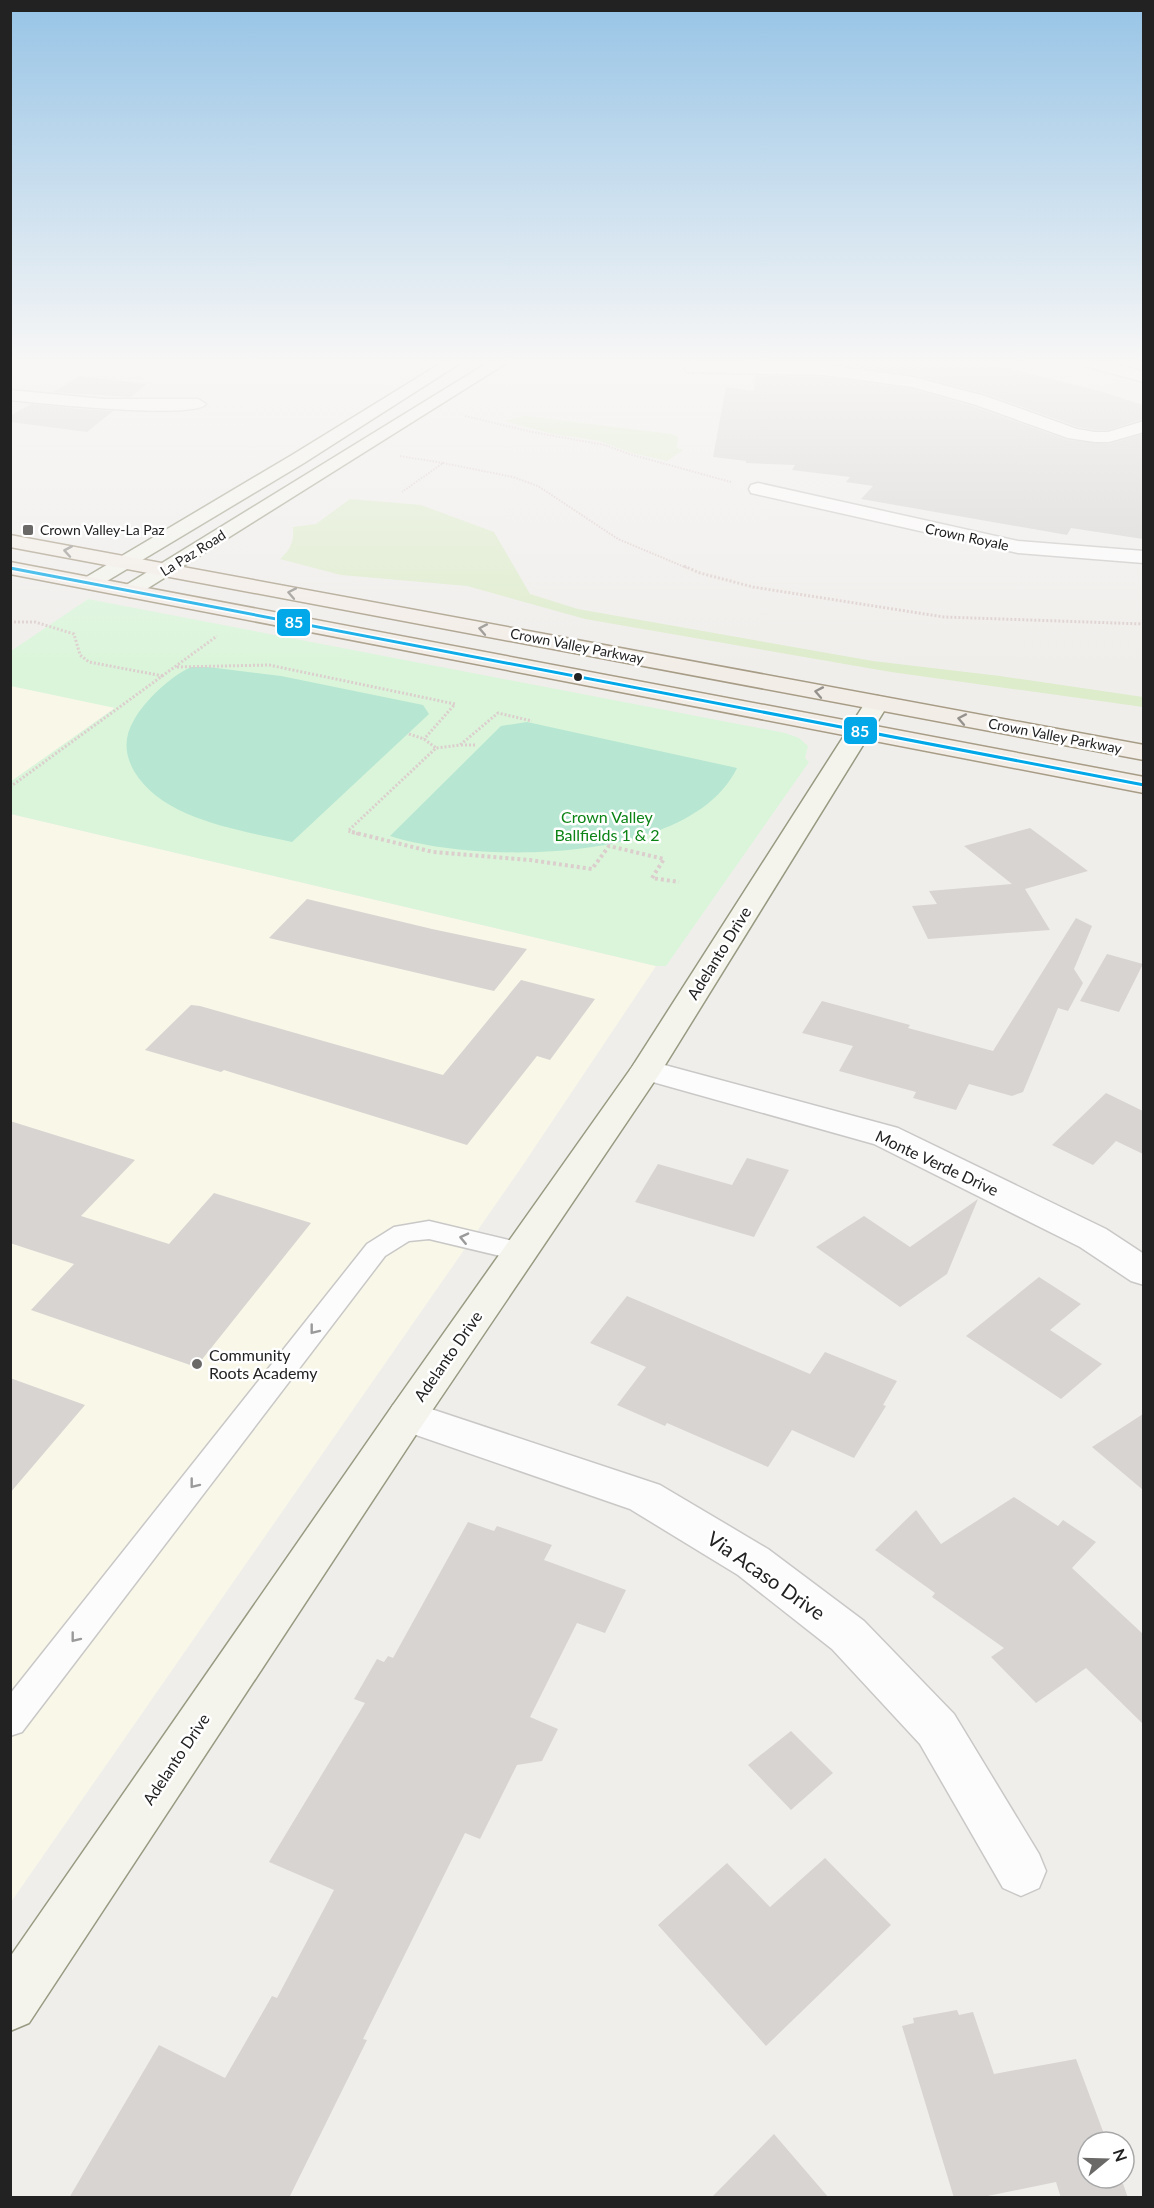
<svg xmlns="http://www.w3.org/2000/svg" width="1154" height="2208" font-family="Lato,sans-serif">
  <rect width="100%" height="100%" fill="#f0eeeb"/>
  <path fill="#f8f7e8" d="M 11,686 L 116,707 L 11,782 Z
    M 11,814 L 656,966 L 523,1165 L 11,1902 Z"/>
  <path fill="#ddeccb" d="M 525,416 L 672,434 L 678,437 L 677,448 L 683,450 L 667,461 L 632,453 L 599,441 L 553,434 L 504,421 Z
    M 350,499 L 421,505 L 494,532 L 530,594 L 578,609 L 873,661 L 1000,676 L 1143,697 L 1143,707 L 891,672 L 585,619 L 467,586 L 341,575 L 280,559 C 291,549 294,542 293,527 L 316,524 Z"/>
  <path fill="#daf5da" d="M 88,599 L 785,733 L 799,738 L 808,746 L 805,758 L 809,762 L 666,966 L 656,966 L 11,814 L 10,782 L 115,708 L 11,686 L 11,651 Z"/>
  <path fill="#b7e6d2" d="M 191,667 L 208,667 L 281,676 L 423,705 L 429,714 L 292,842 C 240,830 163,820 134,771 C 124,753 124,737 134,720 C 146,699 170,677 191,667 Z
    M 527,722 L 737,768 C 690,865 478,864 390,836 L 501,726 Z"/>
  <path fill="#d7d4d2" d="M 756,362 L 980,362 L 1100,391 L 1143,405 L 1143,419 L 1108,430 L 1095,430 L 1078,427 L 986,394 L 914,375 L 824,363 Z
    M 80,376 L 147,384 L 131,397 L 53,392 Z
    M 755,376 L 824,377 L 912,389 L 972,406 L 1068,440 L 1109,444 L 1143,434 L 1143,539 L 1071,528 L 1067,535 L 861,499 L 873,486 L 846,482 L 850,477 L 792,470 L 795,465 L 746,463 L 746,461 L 713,457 L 726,387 L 754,391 Z
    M 31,404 L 81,409 L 113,411 L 87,432 L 10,422 L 10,416 Z
    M 1030,828 L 1088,871 L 1025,889 L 1050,930 L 928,939 L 912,906 L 937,904 L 929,891 L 1012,884 L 964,846 Z
    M 307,899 L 432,929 L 527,949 L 494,991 L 269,938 Z
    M 1076,918 L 1092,926 L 1074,969 L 1083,983 L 1068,1011 L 1058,1008 L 1023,1092 L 1012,1096 L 969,1084 L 956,1110 L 913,1098 L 916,1092 L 839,1071 L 853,1046 L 802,1033 L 822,1001 L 910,1025 L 908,1028 L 993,1051 Z
    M 1107,954 L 1143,964 L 1119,1012 L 1080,1001 Z
    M 521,980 L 595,999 L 550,1060 L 537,1056 L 467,1145 L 224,1070 L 221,1072 L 145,1050 L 191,1005 L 200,1006 L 443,1075 Z
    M 1106,1093 L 1143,1111 L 1143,1154 L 1116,1141 L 1093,1165 L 1052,1145 Z
    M 10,1121 L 135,1160 L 81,1216 L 169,1244 L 214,1193 L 311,1223 L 196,1367 L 31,1310 L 74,1264 L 10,1243 Z
    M 747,1158 L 789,1170 L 754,1237 L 635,1202 L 658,1164 L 732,1185 Z
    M 978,1199 L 947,1274 L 900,1307 L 816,1247 L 864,1216 L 910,1247 Z
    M 1039,1277 L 1081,1304 L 1050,1330 L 1102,1364 L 1061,1399 L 966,1336 Z
    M 627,1296 L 810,1374 L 825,1352 L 897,1381 L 883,1405 L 886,1406 L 854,1458 L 792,1430 L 768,1467 L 667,1423 L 665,1426 L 617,1405 L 646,1367 L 590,1343 Z
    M 10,1378 L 85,1405 L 10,1493 Z
    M 1143,1414 L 1143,1490 L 1092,1447 Z
    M 1014,1497 L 1058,1526 L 1063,1520 L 1096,1542 L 1072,1568 L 1143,1634 L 1143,1724 L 1086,1668 L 1036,1703 L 991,1657 L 1004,1648 L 932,1597 L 935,1593 L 875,1550 L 916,1510 L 941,1544 Z
    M 468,1522 L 494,1531 L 497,1526 L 552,1545 L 544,1560 L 626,1590 L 605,1633 L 577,1623 L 530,1717 L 558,1729 L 542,1761 L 517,1765 L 480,1839 L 465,1833 L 363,2039 L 367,2040 L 289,2198 L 69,2198 L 159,2045 L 225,2078 L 272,1996 L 277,1998 L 334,1890 L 269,1862 L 365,1703 L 354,1699 L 377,1659 L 384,1662 L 388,1656 L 393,1658 Z
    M 791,1731 L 833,1773 L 791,1810 L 748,1765 Z
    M 825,1858 L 891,1925 L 766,2046 L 658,1925 L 727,1863 L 770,1907 Z
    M 957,2010 L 959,2015 L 973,2012 L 994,2074 L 1076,2059 L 1107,2142 L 1088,2142 L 1088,2178 L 1121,2178 L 1128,2198 L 1061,2198 L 1056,2182 L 978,2198 L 954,2198 L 902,2026 L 914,2023 L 913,2018 Z
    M 774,2134 L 829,2198 L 711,2198 Z"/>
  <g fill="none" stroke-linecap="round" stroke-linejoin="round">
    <g stroke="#c9c8c7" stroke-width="3">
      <path id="lane" d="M 429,1221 L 530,1245 L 534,1252 L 530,1259 L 521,1261 L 429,1239 L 409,1241 L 385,1256 L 22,1732 L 10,1736 L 10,1694 L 367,1244 L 394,1227 Z"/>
    </g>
    <g stroke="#c9c8c7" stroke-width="3">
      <path id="street" d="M 1079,362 L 1106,362 L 1144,372 L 1144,382 L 1081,365 Z
        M 693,364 L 824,365 L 913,377 L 985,396 L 1077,429 L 1095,432 L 1108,432 L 1144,421 L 1144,432 L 1109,442 L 1095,442 L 1068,438 L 973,404 L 912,387 L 824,375 L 687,372 L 685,369 L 687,366 Z
        M 10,390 L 104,399 L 198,399 L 206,404 C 195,420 37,403 10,400 Z
        M 758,483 L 1018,541 L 1144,551 L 1144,563 L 1018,553 L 751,493 L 749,489 L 751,485 Z
        M 646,1060 L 898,1128 L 1106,1229 L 1144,1254 L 1144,1285 L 1131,1281 L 1080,1247 L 874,1144 L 635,1077 L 630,1070 L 635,1063 Z
        M 407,1401 L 660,1485 L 768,1549 L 864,1621 L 954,1714 L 1039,1854 L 1046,1871 L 1039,1888 L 1021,1896 L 1003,1888 L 920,1744 L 832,1649 L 738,1575 L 630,1509 L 393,1427 L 387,1416 L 393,1405 Z"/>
    </g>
    <g stroke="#999a82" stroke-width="3">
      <path id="secondary" d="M 443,362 L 462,362 L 304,463 L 97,587 L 90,589 L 83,587 L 80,583 L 83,579 L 292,455 Z
        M 489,362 L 508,362 L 137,595 L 130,597 L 123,595 L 119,591 L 123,587 Z
        M 877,696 L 885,698 L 889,703 L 662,1070 L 421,1427 L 29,2023 L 10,2031 L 10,1957 L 393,1405 L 632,1067 L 865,703 L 869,698 Z"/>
    </g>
    <g stroke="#a79c86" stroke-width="3">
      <path id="primary" d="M 10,535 L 1144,745 L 1144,760 L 10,547 Z
        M 10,562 L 1144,777 L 1144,793 L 10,574 Z"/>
    </g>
    <path stroke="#dccecd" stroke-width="2" stroke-dasharray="1.5 1.5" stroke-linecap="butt" d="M 465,416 L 532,432 L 605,445 L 629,454 L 731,482
      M 400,456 L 443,463 L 402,492
      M 443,463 L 513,477 L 538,486 L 618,539 L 687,568"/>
    <path stroke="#dccecd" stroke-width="3" stroke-dasharray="2 2" stroke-linecap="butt" d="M 684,566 L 700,573 L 753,587 L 944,617 L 1144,624
      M 10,622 L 35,622 L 74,634 L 80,655 L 89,662 L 163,676
      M 177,667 L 269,665 L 455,704 L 424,739
      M 409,734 L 424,739 L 436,748
      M 461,745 L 475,745
      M 10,787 L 217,636
      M 358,834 L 348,831 L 436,748 L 460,745 L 498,713 L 532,721"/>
    <path stroke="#dccecd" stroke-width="4" stroke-dasharray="3 3" stroke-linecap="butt" d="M 352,832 L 433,852 L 530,860 L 592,869 L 609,846 L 664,859 L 652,878 L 679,882"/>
    <use href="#lane" fill="#fdfcfc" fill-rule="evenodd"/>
    <use href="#street" fill="#fdfcfc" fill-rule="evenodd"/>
    <use href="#secondary" fill="#f4f4ed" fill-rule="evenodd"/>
    <use href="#primary" fill="#f3ede7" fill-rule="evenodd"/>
    <g stroke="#fff" stroke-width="6">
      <path id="bus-1" d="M 10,568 L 1144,785"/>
    </g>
    <use href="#bus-1" stroke="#02a8e8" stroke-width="3"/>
  </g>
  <defs><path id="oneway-chevron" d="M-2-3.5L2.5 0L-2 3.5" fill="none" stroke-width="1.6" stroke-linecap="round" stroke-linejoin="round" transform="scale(1.5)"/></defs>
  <g stroke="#95928e">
    <use href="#oneway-chevron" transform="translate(68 551) rotate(-170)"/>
    <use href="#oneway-chevron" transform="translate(292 593) rotate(-169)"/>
    <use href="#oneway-chevron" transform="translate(483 629) rotate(-169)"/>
    <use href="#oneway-chevron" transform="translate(819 692) rotate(-169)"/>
    <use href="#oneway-chevron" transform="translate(962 719) rotate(-169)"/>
  </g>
  <g stroke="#9a9a9a">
    <use href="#oneway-chevron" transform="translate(464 1238) rotate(-167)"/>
    <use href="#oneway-chevron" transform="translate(314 1330) rotate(128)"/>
    <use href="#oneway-chevron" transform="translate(194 1484) rotate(128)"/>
    <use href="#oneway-chevron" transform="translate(75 1638) rotate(128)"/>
  </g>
  <linearGradient id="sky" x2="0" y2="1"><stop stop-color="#97c4e6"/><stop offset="0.54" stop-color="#f8f7f6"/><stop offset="1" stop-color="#f8f7f6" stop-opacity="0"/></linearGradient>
  <rect width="1154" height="671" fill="url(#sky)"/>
  <g fill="#6a6968" stroke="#fff" stroke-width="2">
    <rect x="22" y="524" width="12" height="12" rx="3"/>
    <circle cx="197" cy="1364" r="6"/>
  </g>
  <circle fill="#222" stroke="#fff" stroke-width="2" cx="578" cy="677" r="5"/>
  <g text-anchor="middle" stroke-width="5" stroke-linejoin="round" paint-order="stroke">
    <g font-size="14" fill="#222" stroke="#fff" text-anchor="start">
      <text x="40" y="535">Crown Valley-La Paz</text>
    </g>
    <g font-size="14" fill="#222" stroke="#fff">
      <text transform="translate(967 537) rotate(12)" y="5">Crown Royale</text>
      <text transform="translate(193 553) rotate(-32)" y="5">La Paz Road</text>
      <text transform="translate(577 646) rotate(11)" y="5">Crown Valley Parkway</text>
      <text transform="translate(1055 736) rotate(11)" y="5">Crown Valley Parkway</text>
    </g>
    <g font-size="16" fill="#0c8416" stroke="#fff">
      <text x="607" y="823">Crown Valley<tspan x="607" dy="18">Ballfields 1 &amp; 2</tspan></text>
    </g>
    <g font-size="16" fill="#222" stroke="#fff">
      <text transform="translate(719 953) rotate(-58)" y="6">Adelanto Drive</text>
      <text transform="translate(937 1163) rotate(25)" y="6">Monte Verde Drive</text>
      <text transform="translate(448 1356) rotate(-55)" y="6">Adelanto Drive</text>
      <text transform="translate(176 1759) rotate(-56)" y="6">Adelanto Drive</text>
    </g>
    <g font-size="16" fill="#222" stroke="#fff" text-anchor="start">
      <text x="209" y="1361">Community<tspan x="209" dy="18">Roots Academy</tspan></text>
    </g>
    <g font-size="20" fill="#222" stroke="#fff">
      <text transform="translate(766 1576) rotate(35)" y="7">Via Acaso Drive</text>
    </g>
  </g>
  <g stroke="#fff" stroke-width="2">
    <rect x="276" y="608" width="35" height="29" rx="6" fill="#02a8e8"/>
    <rect x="843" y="716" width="35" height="29" rx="6" fill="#02a8e8"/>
  </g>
  <g font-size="16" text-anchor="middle" font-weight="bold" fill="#fff">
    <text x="294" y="628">85</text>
    <text x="860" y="737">85</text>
  </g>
  <rect width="1154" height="2208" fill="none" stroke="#222222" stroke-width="24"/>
  <g transform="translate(1106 2160) rotate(71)"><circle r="28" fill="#ffffff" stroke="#a7a7a7" stroke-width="1.5"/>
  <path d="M0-4.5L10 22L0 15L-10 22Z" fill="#6a6968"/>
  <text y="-9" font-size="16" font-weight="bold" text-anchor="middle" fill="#222222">N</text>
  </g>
</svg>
